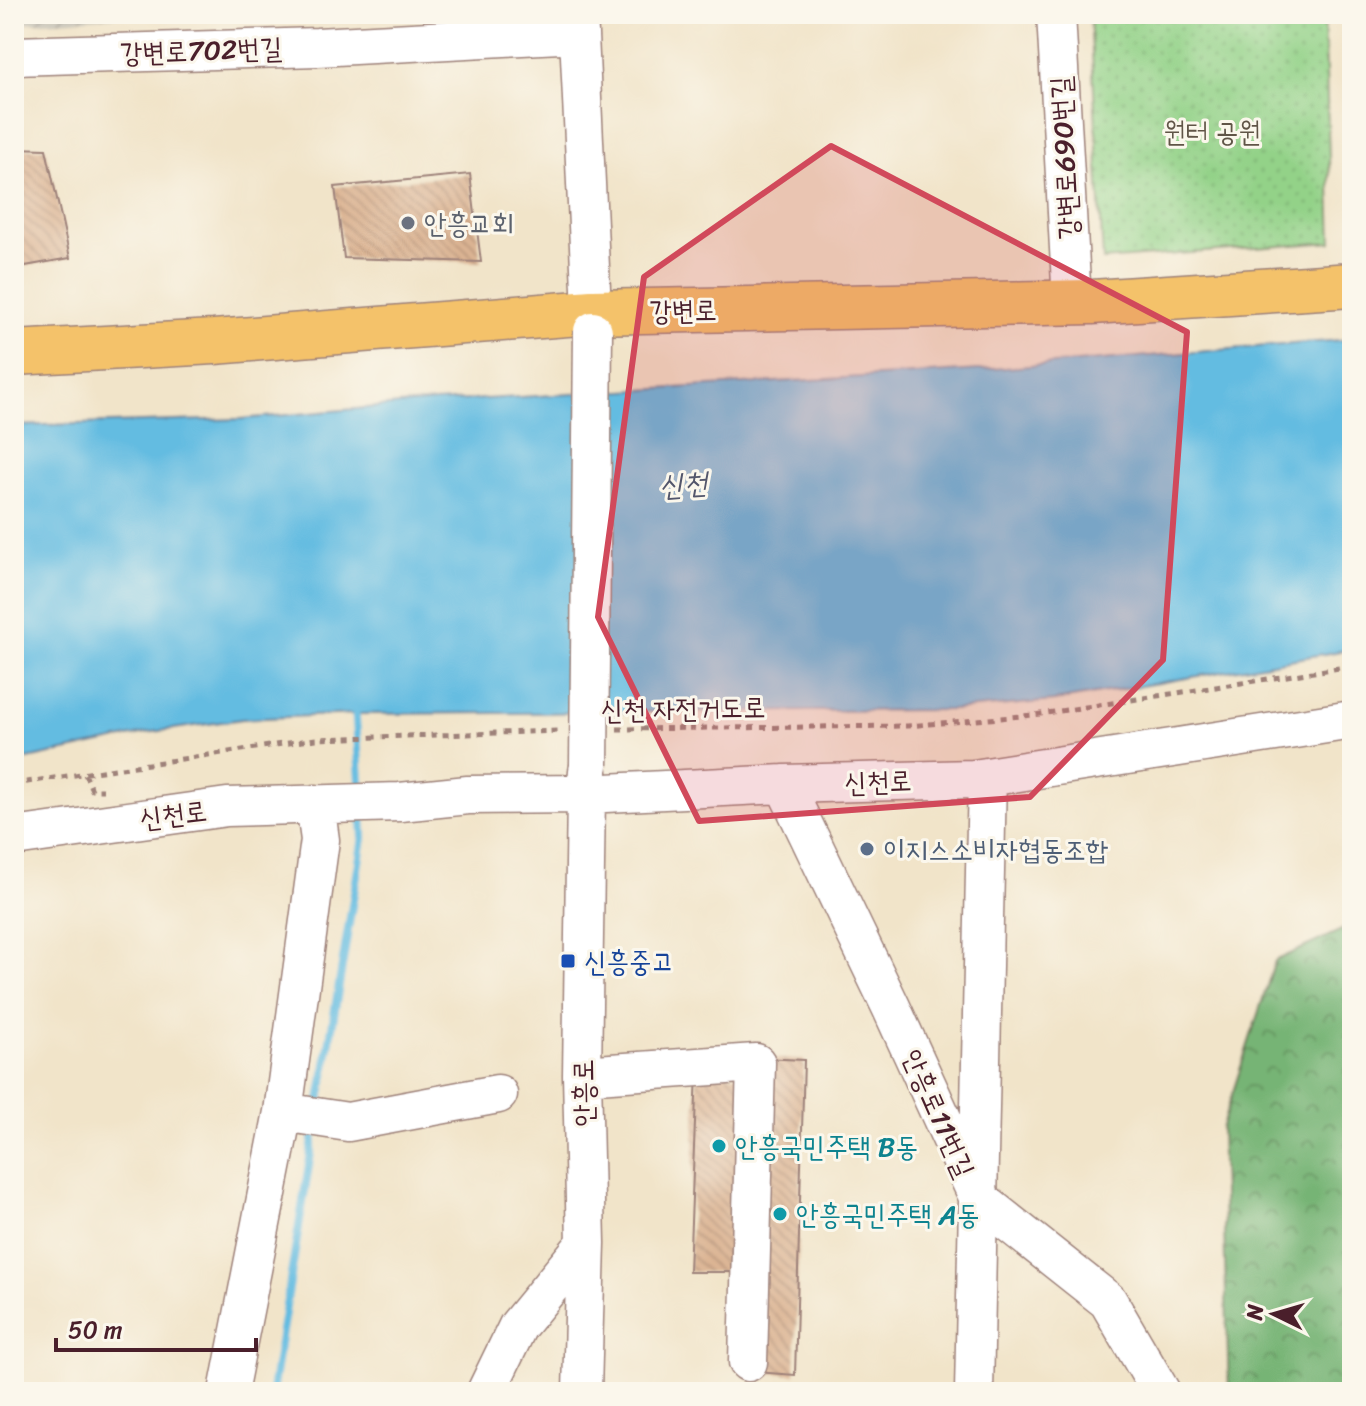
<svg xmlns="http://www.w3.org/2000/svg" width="1366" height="1406" font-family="Sriracha,'Poor Story',sans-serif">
  <defs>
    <pattern id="industrial-furrows" width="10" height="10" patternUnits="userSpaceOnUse" patternTransform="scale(2)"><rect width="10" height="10" fill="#c8c4b8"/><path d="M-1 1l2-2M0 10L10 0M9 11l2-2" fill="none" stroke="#ada89e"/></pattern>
    <pattern id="forest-crowns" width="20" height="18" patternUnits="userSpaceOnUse" patternTransform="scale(2)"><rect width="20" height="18" fill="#76b474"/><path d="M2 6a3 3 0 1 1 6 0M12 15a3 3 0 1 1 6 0" fill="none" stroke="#63925f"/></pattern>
    <pattern id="park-dots" width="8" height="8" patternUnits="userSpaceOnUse" patternTransform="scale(2)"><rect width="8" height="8" fill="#93d288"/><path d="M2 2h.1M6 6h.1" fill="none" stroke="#80b476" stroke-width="1.8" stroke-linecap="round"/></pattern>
    <pattern id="building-back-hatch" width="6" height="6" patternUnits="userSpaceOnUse" patternTransform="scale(2)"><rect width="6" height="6" fill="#dbb493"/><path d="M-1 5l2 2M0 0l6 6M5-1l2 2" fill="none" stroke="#bd9a7f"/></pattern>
  </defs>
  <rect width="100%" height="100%" fill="#fbf7ec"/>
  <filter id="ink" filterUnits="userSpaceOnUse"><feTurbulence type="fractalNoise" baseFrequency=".0125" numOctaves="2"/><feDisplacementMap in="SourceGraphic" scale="16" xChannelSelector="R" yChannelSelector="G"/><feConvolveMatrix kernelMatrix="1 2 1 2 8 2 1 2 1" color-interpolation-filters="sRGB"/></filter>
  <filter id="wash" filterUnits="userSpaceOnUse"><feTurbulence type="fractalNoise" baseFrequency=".006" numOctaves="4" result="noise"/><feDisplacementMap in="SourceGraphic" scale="32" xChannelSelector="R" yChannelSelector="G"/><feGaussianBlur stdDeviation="1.8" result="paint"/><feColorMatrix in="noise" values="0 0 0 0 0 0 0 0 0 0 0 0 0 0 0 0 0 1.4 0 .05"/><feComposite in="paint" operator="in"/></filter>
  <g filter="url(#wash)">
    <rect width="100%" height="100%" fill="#f1e4c9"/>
    <path fill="url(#industrial-furrows)" d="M 14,14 L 161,14 L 14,24 Z"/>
    <path fill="url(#forest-crowns)" stroke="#606a50" stroke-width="2" d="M 1352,925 L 1352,1392 L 1229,1392 L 1221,1129 L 1275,961 Z"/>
    <path fill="url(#park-dots)" stroke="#6e785a" stroke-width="2" d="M 1090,14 L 1324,14 L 1332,242 L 1103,260 Z"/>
    <path fill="#64bce1" stroke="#576e86" stroke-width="2" d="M 1352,339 L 1352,649 L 1055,701 L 952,710 L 356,714 L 242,719 L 146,733 L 14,762 L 14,426 L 241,419 L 435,402 L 981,370 Z"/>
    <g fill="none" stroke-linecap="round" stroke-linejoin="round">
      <path stroke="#64bce1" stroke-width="8" d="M 355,704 L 361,795
        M 319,1107 L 363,838 L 362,812
        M 272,1392 L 315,1128"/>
    </g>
    <g id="blocks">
      <path fill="url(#building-back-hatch)" d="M 14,148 L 46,149 L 70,258 L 14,268 Z
        M 470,174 L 481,262 L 344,258 L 335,187 Z
        M 762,1058 L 804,1060 L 795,1375 L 756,1372 Z
        M 697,1072 L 746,1076 L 739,1272 L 689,1272 Z"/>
    </g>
  </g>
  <g filter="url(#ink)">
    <use href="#blocks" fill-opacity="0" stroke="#9e827a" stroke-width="2"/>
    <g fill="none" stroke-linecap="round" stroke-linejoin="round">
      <g stroke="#9e827a" stroke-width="41">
        <path id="minor" d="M 578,14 L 593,331
          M 1056,14 L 1072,302
          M 14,56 L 317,47 L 579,33
          M 784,784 L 891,1007 L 979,1199 L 1108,1301 L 1161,1392
          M 14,837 L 227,807 L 400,802 L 468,795 L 586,794 L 784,784 L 974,779 L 1352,720
          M 582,1075 L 756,1063 L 748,1362
          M 283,1112 L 348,1122 L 498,1094
          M 228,1392 L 283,1112 L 320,840 L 315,804
          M 486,1392 L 518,1326 L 586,1243
          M 582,1392 L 586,1243 L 582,1075 L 586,794 L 588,771
          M 974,1392 L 987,777"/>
      </g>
      <g stroke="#9e827a" stroke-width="47">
        <path id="major" d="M 14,353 L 214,342 L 592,312 L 1092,302 L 1352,285"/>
      </g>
      <path stroke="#9e827a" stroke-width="5" stroke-dasharray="6 6" stroke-linecap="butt" d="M 617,729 L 907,726 L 1034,715 L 1352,666
        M 85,774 L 92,790 L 103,790
        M 14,784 L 316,739 L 559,731"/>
      <use href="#minor" stroke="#fff" stroke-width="38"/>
      <use href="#major" stroke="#f4c26a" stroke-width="44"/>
      <g stroke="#9e827a" stroke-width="41" stroke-linecap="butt">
        <path id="minor-bridge" d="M 589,765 L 593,331"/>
      </g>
      <use href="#minor-bridge" stroke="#fff" stroke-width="38"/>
    </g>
  </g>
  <path fill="#d1495b" fill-opacity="0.2" stroke="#d1495b" stroke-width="6" stroke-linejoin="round" d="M 831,146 L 1187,332 L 1163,660 L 1030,797 L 699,821 L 598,617 L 644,277 Z"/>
  <circle fill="#6b7280" stroke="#fbf7ec" stroke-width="3" cx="408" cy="223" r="8"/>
  <circle fill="#5c6f8a" stroke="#fbf7ec" stroke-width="3" cx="867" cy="849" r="8"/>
  <rect fill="#1a4fb4" stroke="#fbf7ec" stroke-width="3" x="560" y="953" width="16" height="16" rx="4"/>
  <g fill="#0f9aa8" stroke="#fbf7ec" stroke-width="3">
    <circle cx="719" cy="1146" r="8"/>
    <circle cx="780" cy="1214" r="8"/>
  </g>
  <g text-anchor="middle" stroke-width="6" stroke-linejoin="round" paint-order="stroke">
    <g font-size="28" fill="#4a1f2b" stroke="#fbf7ec">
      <text transform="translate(201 50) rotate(-2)" y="10">강변로702번길</text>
      <text transform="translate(1064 158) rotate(-93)" y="10">강변로690번길</text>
      <text transform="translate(683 310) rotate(-1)" y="10">강변로</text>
      <text transform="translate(683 708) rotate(-1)" y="10">신천 자전거도로</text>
      <text transform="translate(878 781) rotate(-2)" y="10">신천로</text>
      <text transform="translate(173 814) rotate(-7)" y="10">신천로</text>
      <text transform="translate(583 1093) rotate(-91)" y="10">안흥로</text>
      <text transform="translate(939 1113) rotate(66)" y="10">안흥로11번길</text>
    </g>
    <g font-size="28" fill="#605547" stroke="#fbf7ec">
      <text x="1212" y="141">원터 공원</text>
    </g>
    <g font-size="28" fill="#5b616d" stroke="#fbf7ec" text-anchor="start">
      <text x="424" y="233">안흥교회</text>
    </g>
    <g font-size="28" fill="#4e5e75" stroke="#fbf7ec" text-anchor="start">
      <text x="883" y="859">이지스소비자협동조합</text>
    </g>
    <g font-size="28" fill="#164399" stroke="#fbf7ec" text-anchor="start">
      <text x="584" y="971">신흥중고</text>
    </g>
    <g font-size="28" fill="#0d838f" stroke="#fbf7ec" text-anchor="start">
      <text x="735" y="1156">안흥국민주택 B동</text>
      <text x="796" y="1224">안흥국민주택 A동</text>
    </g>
    <g font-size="30" font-style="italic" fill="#53566b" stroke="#fbf7ec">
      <text transform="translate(683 484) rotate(-4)" y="10">신천</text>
    </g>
  </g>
  <rect width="1366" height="1406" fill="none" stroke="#fbf7ec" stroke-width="48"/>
  <g transform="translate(1274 1314) rotate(275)" stroke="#fbf7ec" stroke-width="6" paint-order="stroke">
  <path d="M0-6L14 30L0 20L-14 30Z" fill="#4a1f2b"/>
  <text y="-12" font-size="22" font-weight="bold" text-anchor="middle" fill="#4a1f2b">N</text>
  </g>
  <path d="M56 1338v12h200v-12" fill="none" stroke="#4a1f2b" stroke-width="4"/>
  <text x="68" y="1338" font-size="24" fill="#4a1f2b" stroke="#fbf7ec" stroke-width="6" paint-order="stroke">50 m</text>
</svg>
